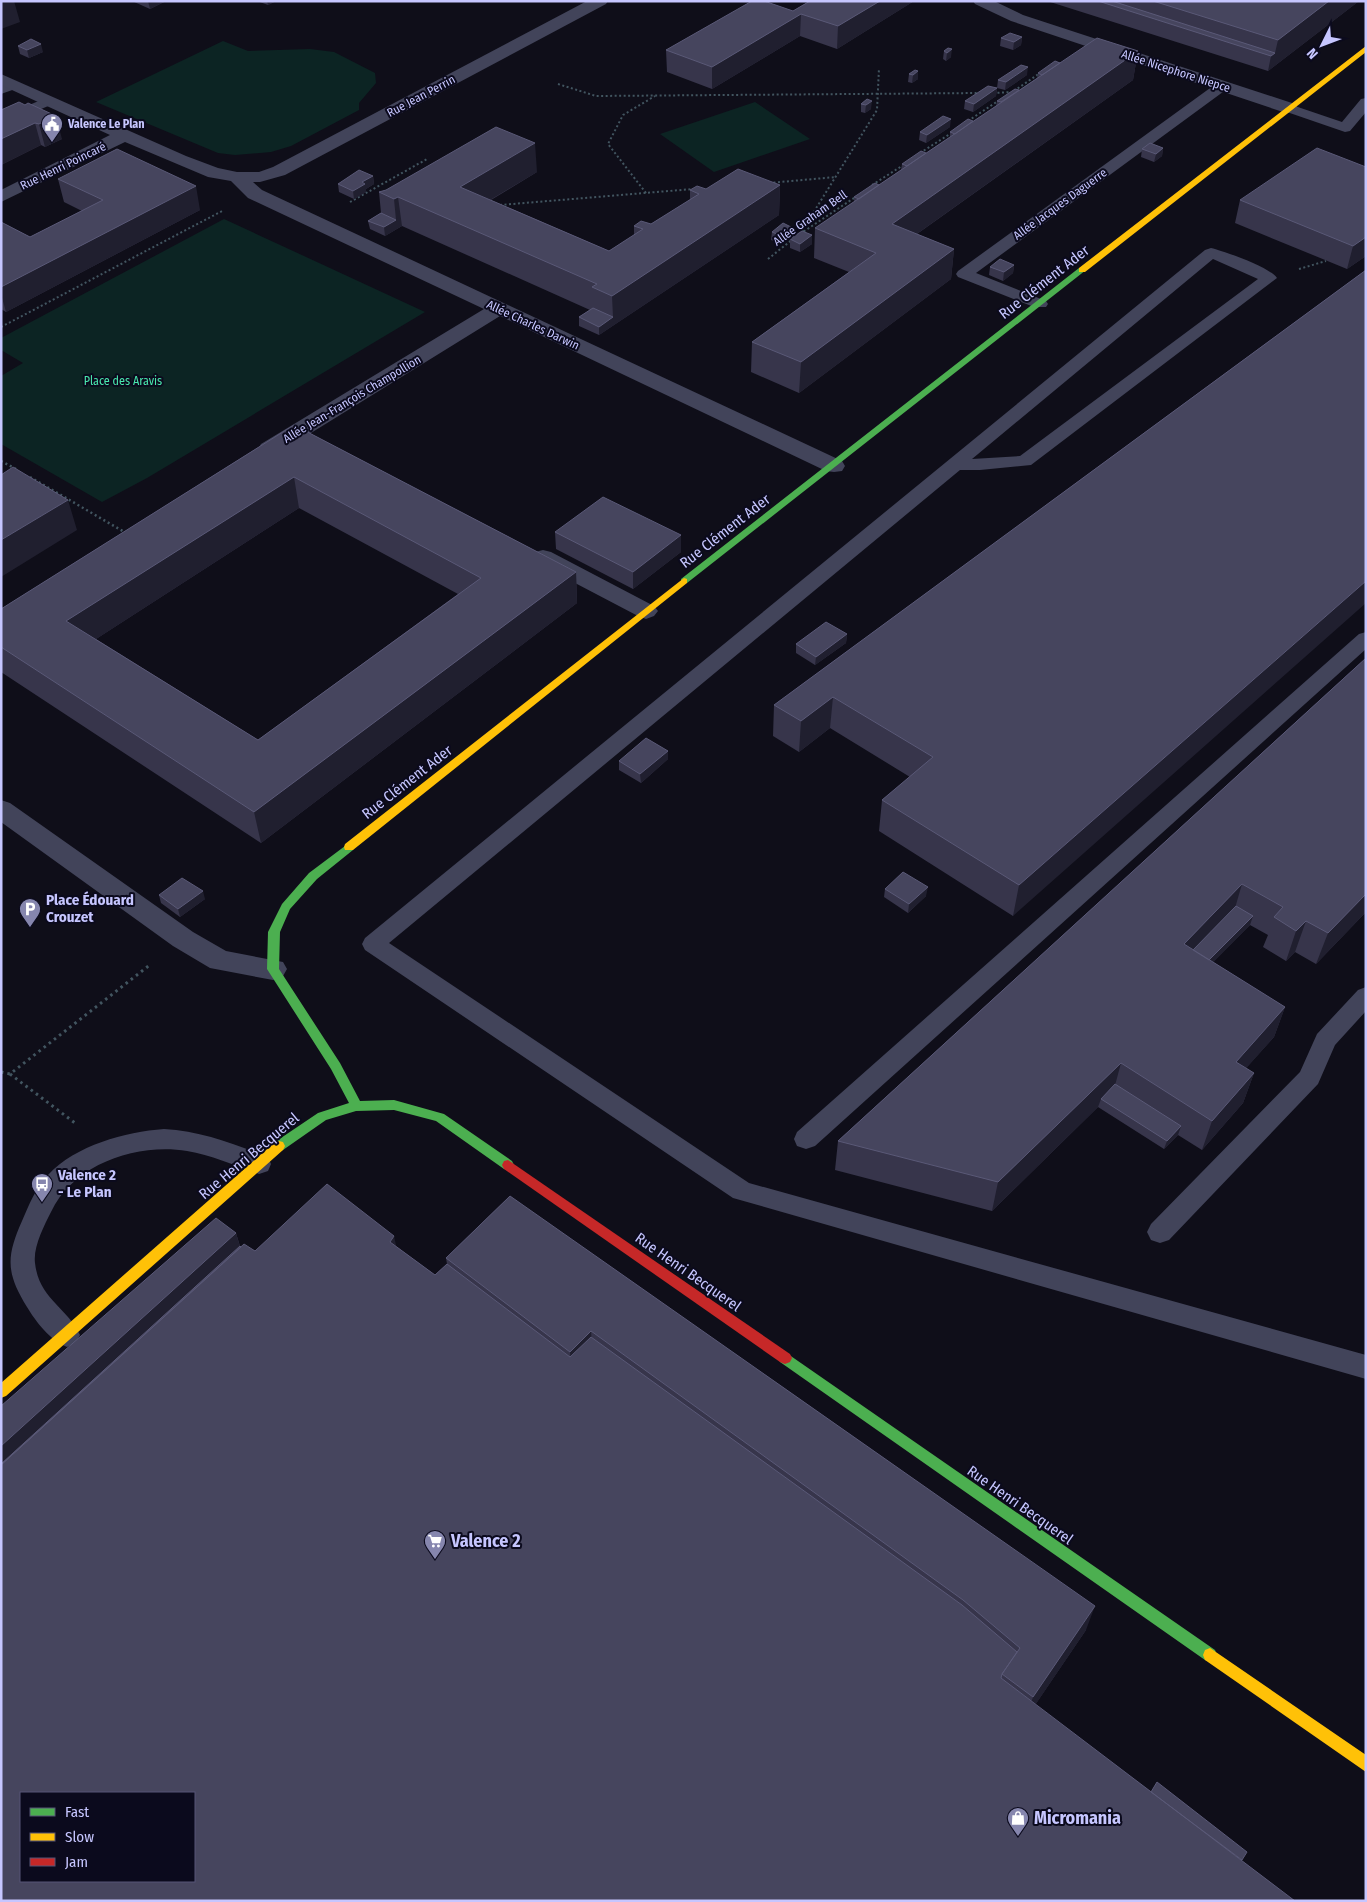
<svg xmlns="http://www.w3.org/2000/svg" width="1367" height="1902" font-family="'Fira Sans Condensed',sans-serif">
  <rect width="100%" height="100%" fill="#0f0e19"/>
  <path fill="#0c2423" d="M 223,41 L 248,51 L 310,49 L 334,52 L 375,73 L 376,83 L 359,103 L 359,110 L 291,146 L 271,152 L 235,155 L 218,153 L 96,102 Z
    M 755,102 L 810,139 L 714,172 L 660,134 Z
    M 224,219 L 425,312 L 147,478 L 102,502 L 1,444 L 1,376 L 23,363 L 1,350 L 1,338 Z"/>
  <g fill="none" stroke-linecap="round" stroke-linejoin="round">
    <path stroke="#425560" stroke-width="2" stroke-dasharray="2 2.5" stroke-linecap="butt" d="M 558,84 L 596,96 L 981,93
      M 1014,91 L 1040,73
      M 993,93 L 1011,92
      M 968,121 L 998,101
      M 920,153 L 953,132
      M 769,183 L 836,177
      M 872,185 L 905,164
      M 646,193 L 608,144 L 623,115 L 655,96
      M 350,202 L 427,159
      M 500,205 L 693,189
      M 802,231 L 877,110 L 879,68
      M 800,234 L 857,196
      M 768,259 L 793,239
      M 1299,269 L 1326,261
      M 1,327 L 224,210"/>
    <path stroke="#425560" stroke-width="2.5" stroke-dasharray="2 3" stroke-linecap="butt" d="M 1,461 L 16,469
      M 30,477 L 126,533"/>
    <path stroke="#425560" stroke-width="3" stroke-dasharray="2.5 4" stroke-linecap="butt" d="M 1,1072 L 10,1074 L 151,964
      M 10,1074 L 75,1123"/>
    <path fill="#42445a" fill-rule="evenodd" d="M 13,81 L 20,85 L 18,88 L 1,94 L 1,85 Z
      M 1222,82 L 1229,86 L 1227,89 L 976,273 L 1046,301 L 1048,304 L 1046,307 L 1034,307 L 958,277 L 956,274 L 958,271 L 1217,83 Z
      M 48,97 L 53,98 L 55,101 L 53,104 L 1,126 L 1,117 Z
      M 1366,98 L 1366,112 L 1350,131 L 1345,132 L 1284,111 L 1282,108 L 1284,105 L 1289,104 L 1342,122 L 1361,99 Z
      M 1211,248 C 1226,252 1268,266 1277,278 L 1031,465 L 980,470 L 960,470 L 389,943 L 749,1183 L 1366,1355 L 1366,1379 L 733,1198 L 365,950 L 362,944 L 365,938 L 1205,250 ZM 1213,259 L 1258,279 L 1020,456 L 972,459 Z
      M 1366,632 L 1366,649 L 815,1146 L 806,1149 L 797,1146 L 794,1139 L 797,1132 L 1359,634 Z
      M 1366,987 L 1366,1011 L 1335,1045 L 1318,1084 L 1169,1240 L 1160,1243 L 1151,1240 L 1147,1232 L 1151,1224 L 1300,1072 L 1317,1034 L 1358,990 Z
      M 164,1129 C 201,1131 234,1144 268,1157 L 271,1164 L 268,1171 L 259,1174 C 235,1166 212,1155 187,1151 C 136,1143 74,1164 51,1212 C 44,1226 33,1247 35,1263 C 39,1299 67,1307 80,1335 L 76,1343 L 67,1347 C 50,1340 36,1322 27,1307 C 6,1273 6,1257 22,1221 C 29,1205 36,1187 48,1175 C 76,1145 125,1132 164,1129 Z"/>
    <path fill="#42445a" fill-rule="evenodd" d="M 587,1 L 608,1 L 606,4 L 285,175 L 260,182 L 253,182 L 262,190 L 842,461 L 845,466 L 842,471 L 834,472 L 826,471 L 500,316 L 277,454 L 269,455 L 261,454 L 258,449 L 261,444 L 484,309 L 248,198 L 231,181 L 208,177 L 125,142 L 1,202 L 1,190 L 110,135 L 1,85 L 1,74 L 186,156 L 218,168 L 237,172 L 259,172 L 273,167 Z
      M 973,1 L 994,1 L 1023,15 L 1295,104 L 1298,108 L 1295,112 L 1289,113 L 1283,112 L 1011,21 L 975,4 Z
      M 543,550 L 551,552 L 654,606 L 658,611 L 654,616 L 646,619 L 638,616 L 535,562 L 532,557 L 535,552 Z
      M 1,800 L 10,803 L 193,932 L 226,951 L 283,962 L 287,969 L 283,976 L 273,980 L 210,968 L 173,946 L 1,822 Z"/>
    <path fill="#4caf50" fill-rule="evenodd" d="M 1079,268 L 1086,270 L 687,583 L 681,583 L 681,579 Z
      M 349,843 L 353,844 L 354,847 L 353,850 L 317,879 L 290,909 L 280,932 L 279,969 L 340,1063 L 360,1101 L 394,1100 L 444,1114 L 512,1161 L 514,1165 L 512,1169 L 508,1170 L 504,1169 L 436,1121 L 394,1110 L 356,1111 L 326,1120 L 283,1150 L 279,1151 L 275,1150 L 273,1146 L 275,1142 L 318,1113 L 349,1103 L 331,1069 L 267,969 L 268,932 L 282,904 L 309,873 Z
      M 785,1352 L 1215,1650 L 1217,1655 L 1215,1660 L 1210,1662 L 1205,1660 L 780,1362 L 778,1358 L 780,1354 Z"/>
    <path fill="#ffc107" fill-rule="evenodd" d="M 1366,46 L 1366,52 L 1085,272 L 1079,272 L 1079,268 Z
      M 684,578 L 687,579 L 687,583 L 353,850 L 345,850 L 344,847 L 345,844 Z
      M 279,1141 L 283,1142 L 285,1146 L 283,1150 L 6,1396 L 1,1398 L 1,1383 L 275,1142 Z
      M 1210,1648 L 1366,1755 L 1366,1772 L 1205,1660 L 1203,1655 L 1205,1650 Z"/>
    <path fill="#c62828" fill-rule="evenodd" d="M 508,1160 L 790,1354 L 792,1358 L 790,1362 L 785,1364 L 780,1362 L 504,1169 L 502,1165 L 504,1161 Z"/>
  </g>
  <path fill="#37354b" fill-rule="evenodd" d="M 132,1 L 166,1 L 150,9 Z
    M 257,1 L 276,1 L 268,5 Z
    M 810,1 L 914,1 L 837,49 L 800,36 L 712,89 L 667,72 L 666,50 L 793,11 Z
    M 1047,1 L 1359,1 L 1268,71 Z
    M 1022,37 L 1021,45 L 1013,50 L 1000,46 L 1001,38 Z
    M 18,46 L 43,52 L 29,58 L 20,54 Z
    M 948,48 L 951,57 L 946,61 L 943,59 L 944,51 Z
    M 1138,51 L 1133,80 L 917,234 L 954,249 L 951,279 L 799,393 L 751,372 L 752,342 L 849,272 L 814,258 L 815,228 L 854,202 L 854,197 L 879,185 L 901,170 L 902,164 L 926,153 L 950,137 L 950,132 L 973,121 L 996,106 L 997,101 L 1019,90 L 1037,78 L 1038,73 L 1060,63 Z
    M 915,70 L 918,79 L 912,83 L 908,82 L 909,74 Z
    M 1027,75 L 1005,90 L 997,88 L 998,80 Z
    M 997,88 L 996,96 L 973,112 L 964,109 L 965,101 Z
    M 867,99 L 871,109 L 865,113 L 861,112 L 861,104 Z
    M 19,102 L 62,139 L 45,147 L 41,145 L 1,165 L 1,110 Z
    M 950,127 L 926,143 L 919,140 L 920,132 Z
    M 1163,148 L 1162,156 L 1154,162 L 1141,157 L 1142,149 Z
    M 1366,167 L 1366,256 L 1347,269 L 1235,223 L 1240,200 Z
    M 537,172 L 491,200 L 609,251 L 634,235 L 634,226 L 651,224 L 690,200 L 690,190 L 780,185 L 779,215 L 599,335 L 579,326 L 579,317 L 590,310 L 402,226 L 385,236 L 370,229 L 368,221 L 381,213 L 379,192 Z
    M 373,176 L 374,184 L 366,189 L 366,192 L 354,199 L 339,192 L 338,184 Z
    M 58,179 L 200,210 L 6,312 L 1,309 L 1,222 L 30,237 L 82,211 L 64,202 Z
    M 791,227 L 791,235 L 779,243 L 771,240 L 772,232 Z
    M 790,239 L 812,244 L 800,252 L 790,248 Z
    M 1014,265 L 1013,273 L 1003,281 L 989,275 L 990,267 Z
    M 1366,270 L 1013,916 L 879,831 L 882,800 L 910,777 L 830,728 L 799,752 L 773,736 L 774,705 Z
    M 294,425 L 576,572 L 577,603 L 261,843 L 1,672 L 1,609 ZM 299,508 L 458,594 L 258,740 L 96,639 Z
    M 555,532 L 681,552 L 633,589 L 556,549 Z
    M 847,634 L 846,643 L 815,665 L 796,653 L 796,644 Z
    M 1366,658 L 1366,912 L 1316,964 L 1295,952 L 1286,961 L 1263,947 L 1268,935 L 1250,925 L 1213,962 L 1285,1007 L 1274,1037 L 1246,1068 L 1254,1073 L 1243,1103 L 1202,1150 L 1178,1135 L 1164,1149 L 1098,1107 L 992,1211 L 835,1170 L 838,1141 Z
    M 668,751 L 668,759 L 641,783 L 619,770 L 619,761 Z
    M 885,889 L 926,896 L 908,913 L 884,897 Z
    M 159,895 L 205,899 L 180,917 L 161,903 Z
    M 510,1196 L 1086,1630 L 1035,1705 L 1151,1792 L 1247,1852 L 1,1901 L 236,1233 L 240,1246 L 255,1251 L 397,1247 L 435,1275 L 447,1264 L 446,1258 Z"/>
  <path fill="#201f2f" d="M 1,1 L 14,1 L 20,22 L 1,29 Z
    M 148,1 L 166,1 L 150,9 Z
    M 267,1 L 276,1 L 268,5 Z
    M 880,1 L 914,1 L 837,49 L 838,26 Z
    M 1329,1 L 1359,1 L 1268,71 L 1271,56 L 1275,53 L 1278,40 Z
    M 801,14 L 800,36 L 712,89 L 712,67 Z
    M 1022,37 L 1021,45 L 1013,50 L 1014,42 Z
    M 41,44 L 43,52 L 29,58 L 27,50 Z
    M 952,49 L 951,57 L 946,61 L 947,53 Z
    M 1138,51 L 1133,80 L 890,253 L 892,224 Z
    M 1028,67 L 1027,75 L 1005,90 L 1006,82 Z
    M 918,71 L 918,79 L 912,83 L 913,75 Z
    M 997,88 L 996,96 L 973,112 L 974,104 Z
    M 872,101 L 871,109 L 865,113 L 866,105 Z
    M 56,116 L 62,139 L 45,147 L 39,124 Z
    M 951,119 L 950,127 L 926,143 L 927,135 Z
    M 35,123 L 41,145 L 1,165 L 1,139 Z
    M 535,143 L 537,172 L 463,216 L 460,187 Z
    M 1163,148 L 1162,156 L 1154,162 L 1156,154 Z
    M 373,176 L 374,184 L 366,189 L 366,192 L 354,199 L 353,191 L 362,182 Z
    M 780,185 L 779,215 L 599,335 L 599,327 L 613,317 L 612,296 Z
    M 196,186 L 200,210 L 6,312 L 1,294 L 1,287 Z
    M 398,197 L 402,226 L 385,236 L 384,227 L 396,220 L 394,199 Z
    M 791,227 L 791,235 L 779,243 L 779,235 Z
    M 812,235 L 812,244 L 800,252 L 800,244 Z
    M 1366,237 L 1366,256 L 1347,269 L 1353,246 Z
    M 954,249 L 951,279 L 799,393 L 801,362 Z
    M 1014,265 L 1013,273 L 1003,281 L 1004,272 Z
    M 294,477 L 299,508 L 76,652 L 66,621 Z
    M 68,500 L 77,530 L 1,577 L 1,540 Z
    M 681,535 L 681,552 L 633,589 L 633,572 Z
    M 576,572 L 577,603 L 261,843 L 254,812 Z
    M 1366,581 L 1366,603 L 1013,916 L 1019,885 Z
    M 847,634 L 846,643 L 815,665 L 816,657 Z
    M 833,697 L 830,728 L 799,752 L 801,721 Z
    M 668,751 L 668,759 L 641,783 L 640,774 Z
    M 1242,884 L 1233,915 L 1181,968 L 1184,944 Z
    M 928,887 L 926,896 L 908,913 L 909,904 Z
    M 203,891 L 205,899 L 180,917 L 178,909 Z
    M 1366,894 L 1366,912 L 1316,964 L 1328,933 Z
    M 1253,916 L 1250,925 L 1191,985 L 1193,976 Z
    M 1306,921 L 1295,952 L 1286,961 L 1296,931 Z
    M 1285,1007 L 1274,1037 L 1225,1092 L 1236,1062 Z
    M 1121,1063 L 1113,1093 L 1101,1099 L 1098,1107 L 992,1211 L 998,1182 Z
    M 1254,1073 L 1243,1103 L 1202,1150 L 1212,1121 Z
    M 1181,1126 L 1178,1135 L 1164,1149 L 1167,1141 Z
    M 236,1233 L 242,1254 L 1,1496 L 1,1446 Z
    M 394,1236 L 399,1259 L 390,1242 Z
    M 591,1331 L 593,1358 L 572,1379 L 570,1352 Z
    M 1095,1606 L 1086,1630 L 1025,1720 L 1033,1697 Z"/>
  <path fill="#46455e" stroke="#5a5977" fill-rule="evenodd" d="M 752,1 L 764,1 L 793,11 L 810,1 L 880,1 L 838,26 L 801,14 L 712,67 L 666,50 Z
    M 1098,1 L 1112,1 L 1275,53 L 1271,56 Z
    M 1153,1 L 1329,1 L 1278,40 Z
    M 1010,33 L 1022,37 L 1014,42 L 1001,38 Z
    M 1097,38 L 1138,51 L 892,224 L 954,249 L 801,362 L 752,342 L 876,253 L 815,228 Z
    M 31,39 L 41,44 L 27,50 L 18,46 Z
    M 948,48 L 952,49 L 947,53 L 944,51 Z
    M 1055,61 L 1060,63 L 1042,75 L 1038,73 Z
    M 1021,65 L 1028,67 L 1006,82 L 998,80 Z
    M 915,70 L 918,71 L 913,75 L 909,74 Z
    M 988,86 L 997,88 L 974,104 L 965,101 Z
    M 1015,89 L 1019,90 L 1001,102 L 997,101 Z
    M 867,99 L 872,101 L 866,105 L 861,104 Z
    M 19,102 L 25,105 L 28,103 L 56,116 L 39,124 L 35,123 L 1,139 L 1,110 Z
    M 943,116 L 951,119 L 927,135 L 920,132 Z
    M 968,119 L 973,121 L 955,134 L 950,132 Z
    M 496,127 L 535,143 L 460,187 L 609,251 L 643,229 L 634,226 L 641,221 L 651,224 L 699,194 L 690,190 L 697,186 L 706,189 L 738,169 L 780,185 L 612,296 L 592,287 L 597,284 L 398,197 L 394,199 L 379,192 L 386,190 Z
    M 1150,143 L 1163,148 L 1156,154 L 1142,149 Z
    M 1317,148 L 1366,167 L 1366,237 L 1353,246 L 1240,200 Z
    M 117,149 L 196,186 L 1,287 L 1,222 L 30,237 L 103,200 L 58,179 Z
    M 921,151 L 926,153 L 907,166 L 902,164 Z
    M 359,170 L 373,176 L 362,182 L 365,184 L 353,191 L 338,184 Z
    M 875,183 L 879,185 L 859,199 L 854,197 Z
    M 381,213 L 396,220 L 384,227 L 368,221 Z
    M 783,223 L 791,227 L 779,235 L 772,232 Z
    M 802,231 L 812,235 L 800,244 L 790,239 Z
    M 1000,259 L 1014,265 L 1004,272 L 990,267 Z
    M 1366,270 L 1366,581 L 1019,885 L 882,800 L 933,757 L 833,697 L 801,721 L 774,705 Z
    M 593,308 L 613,317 L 599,327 L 579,317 Z
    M 294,425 L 576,572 L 254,812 L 1,647 L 1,609 ZM 294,477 L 481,578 L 258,740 L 66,621 Z
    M 13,467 L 68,500 L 1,540 L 1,475 Z
    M 603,497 L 681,535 L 633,572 L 555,532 Z
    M 826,622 L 847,634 L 816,657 L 796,644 Z
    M 1366,658 L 1366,894 L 1328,933 L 1306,921 L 1296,931 L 1274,917 L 1283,907 L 1242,884 L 1184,944 L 1285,1007 L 1236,1062 L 1254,1073 L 1212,1121 L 1121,1063 L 998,1182 L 838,1141 Z
    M 646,738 L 668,751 L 640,774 L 619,761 Z
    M 903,872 L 928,887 L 909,904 L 885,889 Z
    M 182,878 L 203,891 L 178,909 L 159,895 Z
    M 1236,906 L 1253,916 L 1209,960 L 1193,950 Z
    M 1115,1084 L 1181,1126 L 1167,1141 L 1101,1099 Z
    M 327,1184 L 394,1236 L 390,1242 L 435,1275 L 447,1264 L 570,1357 L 591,1337 L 962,1605 L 1017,1652 L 1002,1674 L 1001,1678 L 1295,1901 L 1,1901 L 1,1465 L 244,1244 L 255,1251 ZM 21,1793 L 194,1793 L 194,1881 L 21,1881 Z
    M 510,1196 L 1095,1606 L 1033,1697 L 1002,1674 L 1020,1648 L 963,1600 L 591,1331 L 570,1352 L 446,1258 Z
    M 216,1218 L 236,1233 L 1,1446 L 1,1406 Z
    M 240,1246 L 241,1247 L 1,1465 L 1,1464 Z
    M 1157,1782 L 1247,1852 L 1242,1860 L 1151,1792 Z"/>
  <defs>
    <g id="civic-pin" transform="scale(1.125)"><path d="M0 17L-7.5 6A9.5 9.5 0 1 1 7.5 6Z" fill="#8686ae" stroke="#0b0a1d"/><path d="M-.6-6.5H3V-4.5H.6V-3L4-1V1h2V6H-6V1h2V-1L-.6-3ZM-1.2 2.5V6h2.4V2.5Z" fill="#fff"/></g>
    <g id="parking-pin" transform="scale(1.125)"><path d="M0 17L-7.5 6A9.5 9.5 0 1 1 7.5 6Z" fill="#8686ae" stroke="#0b0a1d"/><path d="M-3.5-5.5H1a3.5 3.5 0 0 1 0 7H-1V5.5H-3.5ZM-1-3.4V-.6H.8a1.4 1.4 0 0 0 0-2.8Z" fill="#fff"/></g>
    <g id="bus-pin" transform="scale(1.125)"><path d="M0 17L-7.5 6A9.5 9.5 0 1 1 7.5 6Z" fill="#8686ae" stroke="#0b0a1d"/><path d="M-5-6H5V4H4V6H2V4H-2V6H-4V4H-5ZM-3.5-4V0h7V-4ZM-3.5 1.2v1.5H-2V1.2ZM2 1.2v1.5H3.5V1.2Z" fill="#fff"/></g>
    <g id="supermarket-pin" transform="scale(1.125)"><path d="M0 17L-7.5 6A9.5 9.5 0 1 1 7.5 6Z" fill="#8686ae" stroke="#0b0a1d"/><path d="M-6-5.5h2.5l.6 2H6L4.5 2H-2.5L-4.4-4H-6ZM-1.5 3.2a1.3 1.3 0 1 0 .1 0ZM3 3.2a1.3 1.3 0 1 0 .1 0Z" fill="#fff"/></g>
    <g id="shop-pin" transform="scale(1.125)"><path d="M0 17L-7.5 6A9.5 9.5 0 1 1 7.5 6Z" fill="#8686ae" stroke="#0b0a1d"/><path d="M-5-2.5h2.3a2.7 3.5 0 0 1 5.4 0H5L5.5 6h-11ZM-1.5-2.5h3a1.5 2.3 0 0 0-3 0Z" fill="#fff"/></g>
  </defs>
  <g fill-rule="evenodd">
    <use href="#civic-pin" x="52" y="124"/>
    <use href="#parking-pin" x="30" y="909"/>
    <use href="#bus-pin" x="42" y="1184"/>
    <use href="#supermarket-pin" x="435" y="1541"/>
    <use href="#shop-pin" x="1018" y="1818"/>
  </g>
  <g text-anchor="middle" stroke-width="4" stroke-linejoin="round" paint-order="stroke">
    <g font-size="12" fill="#c6c6ff" stroke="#0b0a1d">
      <text transform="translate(1176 71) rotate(18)" y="4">Allée Nicephore Niepce</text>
      <text transform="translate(421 96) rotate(-28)" y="4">Rue Jean Perrin</text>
      <text transform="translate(63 166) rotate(-26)" y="4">Rue Henri Poincaré</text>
      <text transform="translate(1060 204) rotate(-36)" y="4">Allée Jacques Daguerre</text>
      <text transform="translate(810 218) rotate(-35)" y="4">Allée Graham Bell</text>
      <text transform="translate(533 325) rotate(25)" y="4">Allée Charles Darwin</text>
      <text transform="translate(352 399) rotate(-31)" y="4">Allée Jean-François Champollion</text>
    </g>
    <g font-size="12" font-weight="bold" fill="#c6c6ff" stroke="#0b0a1d" text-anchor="start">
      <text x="68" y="128">Valence Le Plan</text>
    </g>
    <g font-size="12" fill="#49e8ae" stroke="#0b0a1d">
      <text x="123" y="385">Place des Aravis</text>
    </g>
    <g font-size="15" fill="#c6c6ff" stroke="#0b0a1d">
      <text transform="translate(1044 282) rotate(-38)" y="5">Rue Clément Ader</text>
      <text transform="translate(725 531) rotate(-38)" y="5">Rue Clément Ader</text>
      <text transform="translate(407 782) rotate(-38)" y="5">Rue Clément Ader</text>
      <text transform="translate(249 1156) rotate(-40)" y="5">Rue Henri Becquerel</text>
      <text transform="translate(688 1272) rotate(35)" y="5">Rue Henri Becquerel</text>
      <text transform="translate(1020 1505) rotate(35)" y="5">Rue Henri Becquerel</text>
    </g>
    <g font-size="15" font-weight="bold" fill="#c6c6ff" stroke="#0b0a1d" text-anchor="start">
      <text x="46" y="905">Place Édouard<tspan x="46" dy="17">Crouzet</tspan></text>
      <text x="58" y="1180">Valence 2<tspan x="58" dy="17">- Le Plan</tspan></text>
    </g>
    <g font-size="18" font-weight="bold" fill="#c6c6ff" stroke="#0b0a1d" text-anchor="start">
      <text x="451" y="1547">Valence 2</text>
      <text x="1034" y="1824">Micromania</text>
    </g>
  </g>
  <rect width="1367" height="1902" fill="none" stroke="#c6c6ff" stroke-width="5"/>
  <rect x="20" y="1792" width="175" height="90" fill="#0b0a1d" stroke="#565577"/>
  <rect x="30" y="1808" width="25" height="8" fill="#4caf50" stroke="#565577"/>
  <text x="65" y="1817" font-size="15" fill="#c6c6ff">Fast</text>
  <rect x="30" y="1833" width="25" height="8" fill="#ffc107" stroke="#565577"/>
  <text x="65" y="1842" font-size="15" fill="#c6c6ff">Slow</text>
  <rect x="30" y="1858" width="25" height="8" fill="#c62828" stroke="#565577"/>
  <text x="65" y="1867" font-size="15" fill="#c6c6ff">Jam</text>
  <g transform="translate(1322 45) rotate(228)" stroke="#0b0a1d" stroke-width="4" paint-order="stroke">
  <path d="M0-4L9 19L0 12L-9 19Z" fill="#c6c6ff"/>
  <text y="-8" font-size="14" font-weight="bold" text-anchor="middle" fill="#c6c6ff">N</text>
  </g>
</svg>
